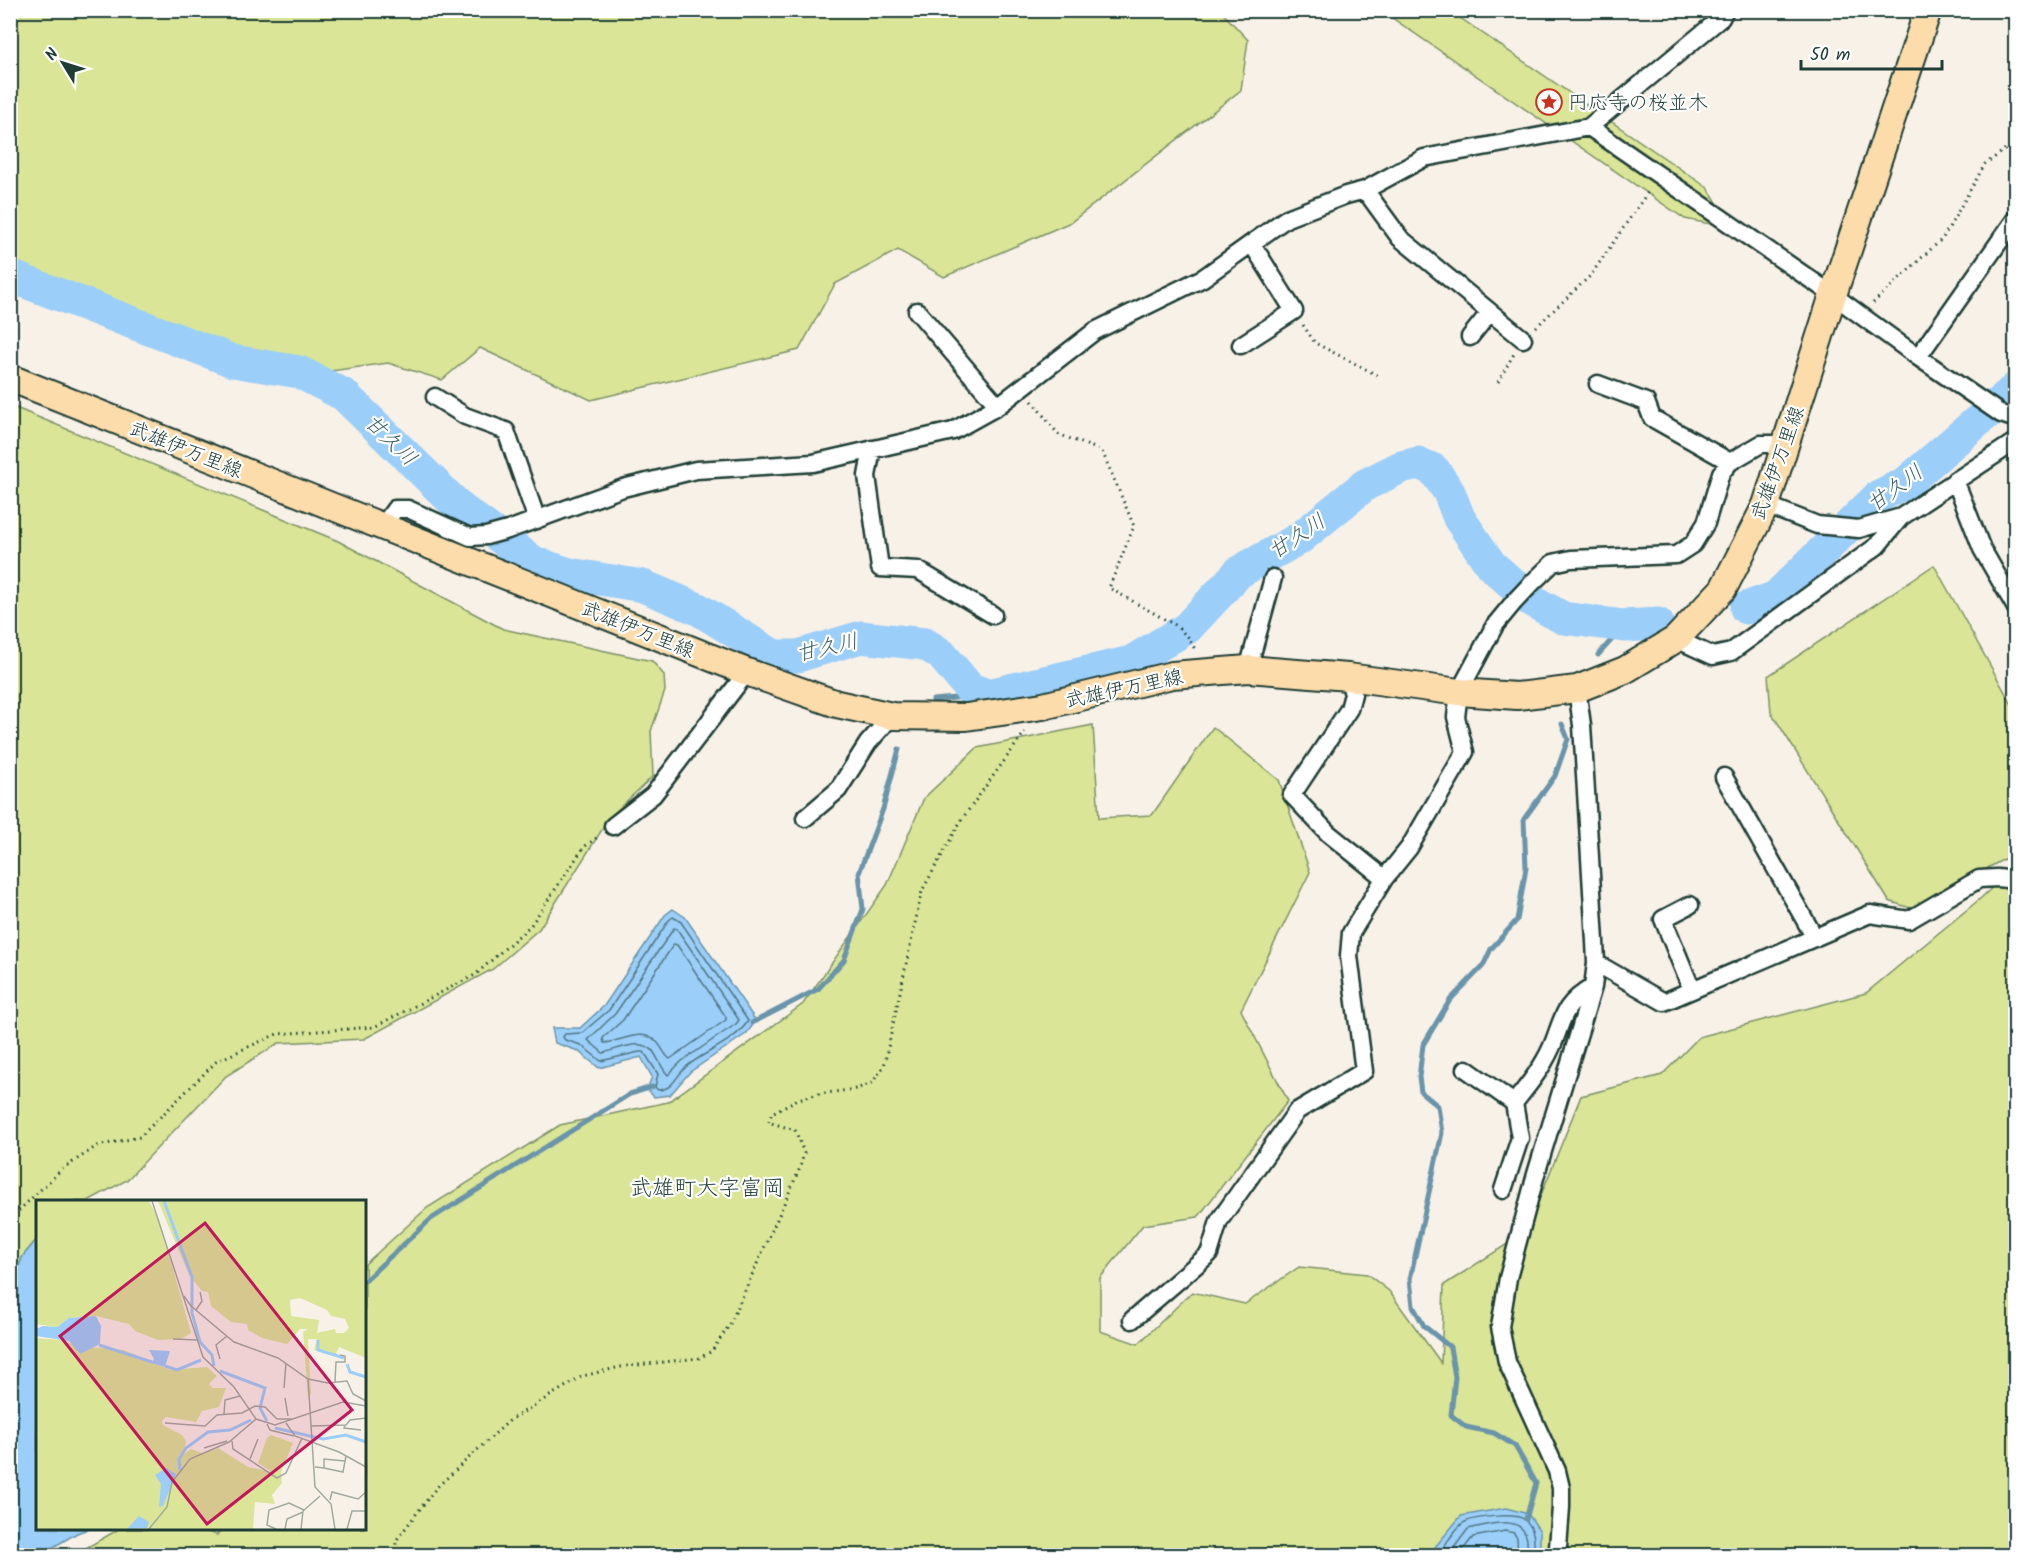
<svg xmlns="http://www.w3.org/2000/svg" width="2026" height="1566" font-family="Kalam,'Klee One',sans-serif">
  <rect width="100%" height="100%" fill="#f8f1e8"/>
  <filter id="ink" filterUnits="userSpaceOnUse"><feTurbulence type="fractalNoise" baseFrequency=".0167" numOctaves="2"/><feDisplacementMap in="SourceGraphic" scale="12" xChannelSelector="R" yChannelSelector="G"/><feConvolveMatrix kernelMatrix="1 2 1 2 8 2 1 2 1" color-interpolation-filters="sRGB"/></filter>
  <g filter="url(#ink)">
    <path fill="#dae597" stroke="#7c9166" stroke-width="1.5" d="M 1220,10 L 1248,40 L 1241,90 L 1071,222 L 944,277 L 898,250 L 835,284 L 799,350 L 591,400 L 480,348 L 442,380 L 388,363 L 266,380 L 11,287 L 11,11 Z
      M 1382,11 L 1450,11 L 1708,188 L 1721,209 L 1710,224 L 1685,219 Z
      M 11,406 L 338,541 L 503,629 L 652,661 L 664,675 L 665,691 L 651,731 L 653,776 L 610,817 L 539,929 L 493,969 L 364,1039 L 279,1043 L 226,1076 L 127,1180 L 88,1201 L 38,1202 L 37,1239 L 23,1256 L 11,1285 Z
      M 1934,565 L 2015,710 L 2015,855 L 2006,858 L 1913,909 L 1889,901 L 1771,712 L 1768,676 Z
      M 1093,725 L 1099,818 L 1152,815 L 1213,727 L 1279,780 L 1310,872 L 1241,1010 L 1288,1101 L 1198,1217 L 1143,1225 L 1100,1278 L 1100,1331 L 1138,1344 L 1192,1292 L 1245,1304 L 1299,1267 L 1367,1274 L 1389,1291 L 1441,1363 L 1444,1285 L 1526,1232 L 1581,1096 L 1662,1075 L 1699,1037 L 1866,993 L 1981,898 L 2015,866 L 2015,1555 L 72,1556 L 119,1529 L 199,1529 L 217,1535 L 222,1528 L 364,1528 L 365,1264 L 427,1208 L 560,1125 L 668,1102 L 803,1004 L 887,885 L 924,798 L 977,748 Z"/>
    <path fill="#9bcef9" stroke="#6994aa" stroke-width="1.5" d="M 673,909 L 685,917 L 756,1021 L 746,1034 L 690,1072 L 670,1095 L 654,1097 L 647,1089 L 652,1077 L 641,1057 L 599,1068 L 578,1051 L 555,1043 L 552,1028 L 580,1028 L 604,1006 L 665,915 Z
      M 37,1239 L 38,1528 L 88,1529 L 77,1533 L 40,1555 L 11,1555 L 11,1285 L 23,1256 Z
      M 1506,1508 L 1528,1514 L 1540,1531 L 1540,1555 L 1434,1555 L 1435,1547 L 1461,1516 Z"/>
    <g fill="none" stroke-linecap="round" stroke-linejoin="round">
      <path stroke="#517783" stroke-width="1.5" d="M 673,917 L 681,922 L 748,1021 C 735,1042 705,1051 686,1067 C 675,1077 674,1089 658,1090 L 655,1087 L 658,1074 L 644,1052 L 639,1052 L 601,1061 L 581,1045 L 565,1040 L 563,1037 L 565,1034 L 582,1033 L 609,1010 L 669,920 Z
        M 674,928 L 677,929 L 739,1020 L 736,1024 L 682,1061 L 668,1075 C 662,1069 658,1058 653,1051 C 642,1037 617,1050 603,1053 L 588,1040 L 615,1014 Z
        M 674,944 L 677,945 L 726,1017 L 726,1020 L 670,1059 C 664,1055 662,1046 655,1040 C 640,1028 620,1042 604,1043 L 603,1038 L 623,1020 Z
        M 1440,1556 C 1441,1549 1458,1525 1465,1522 C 1476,1517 1516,1512 1525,1520 C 1536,1529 1534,1543 1534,1556
        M 1448,1556 L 1468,1529 C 1484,1526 1519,1513 1526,1536 C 1528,1541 1527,1550 1527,1556
        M 1458,1556 L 1473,1537 L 1505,1531 L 1514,1533 L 1517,1538 L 1518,1556"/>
      <path stroke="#6994aa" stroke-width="5" d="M 1598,655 L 1624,626
        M 933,700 L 988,695
        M 752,1023 L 818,989 L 844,960 L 863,909 L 859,873 L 883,809 L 899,749
        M 364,1281 L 431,1219 L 630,1094 L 652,1087
        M 1526,1519 L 1536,1483 L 1515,1446 L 1494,1433 L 1466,1427 L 1451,1415 L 1455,1377 L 1450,1347 L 1424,1326 L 1413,1306 L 1410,1279 L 1442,1133 L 1438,1106 L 1421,1092 L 1419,1077 L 1423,1045 L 1450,1000 L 1483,966 L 1491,949 L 1517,920 L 1526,868 L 1524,819 L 1555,776 L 1568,739 L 1562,724"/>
      <path stroke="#9bcef9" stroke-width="33" d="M 10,276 L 233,361 L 299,372 L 344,395 L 461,509 L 535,563 L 569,574 L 643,586 L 698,609 L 774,656 L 798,656 L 861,637 L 925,644 L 941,654 L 970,689 L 988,695 L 1131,662 L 1187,628 L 1239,572 L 1300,538 L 1365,485 L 1401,467 L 1418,463 L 1434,470 L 1449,492 L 1459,518 L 1491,565 L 1532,601 L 1563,618 L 1624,626 L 1658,624
        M 1746,608 L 1776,597 L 1879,496 L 1907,482 L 2016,388"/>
      <g stroke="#1f3d34" stroke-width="21">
        <path id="minor" d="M 1589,127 L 1833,295 L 1918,357 L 2001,414 L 2016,419
          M 1365,190 L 1400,238 L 1523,339
          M 917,311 L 998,406
          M 1470,337 L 1490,312
          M 1241,345 L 1294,311 L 1252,244
          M 1918,357 L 2016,218
          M 1598,384 L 1646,402 L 1652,418 L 1730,462
          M 435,397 L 465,416 L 506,431 L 537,520
          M 872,449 L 867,476 L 880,568 L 918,570 L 993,615
          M 1955,480 L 1982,549 L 2016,608
          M 1766,505 L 1817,525 L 1859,529 L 1901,517 L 2016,441
          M 382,527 L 395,509 L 408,509 L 470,537 L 486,536 L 508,530 L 623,488 L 696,470 L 813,463 L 953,431 L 998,406 L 1095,331 L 1203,278 L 1287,218 L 1346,195 L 1365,190 L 1424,158 L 1589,127 L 1721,18 L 1725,10
          M 1676,639 L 1713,656 L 1731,652 L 1877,546 L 1901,517
          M 1248,669 L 1273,578
          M 1348,677 L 1353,694 L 1349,709 L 1292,795 L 1328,833 L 1379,874
          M 1724,777 L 1815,938
          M 805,818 L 838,790 L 868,743 L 892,716
          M 613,826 L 653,795 L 747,672
          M 1690,905 L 1663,919 L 1692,990
          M 1596,963 L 1664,1002 L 1870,914 L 1909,920 L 1979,879 L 1997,878 L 2016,880
          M 1466,1069 L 1514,1103
          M 1503,1190 L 1520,1138 L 1514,1103 C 1525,1089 1537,1075 1545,1060 C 1564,1029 1555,1008 1593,987
          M 1132,1320 L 1209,1254 L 1219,1221 L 1297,1111 L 1364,1071 L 1349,956 L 1351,933 L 1384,879 L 1409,848 L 1465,752 L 1456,717 L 1459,692 L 1495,625 L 1514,602 L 1531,584 L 1553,563 L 1571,559 L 1676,555 L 1693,544 L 1706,523 L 1721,473 L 1730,462 L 1761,444 L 1785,444
          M 1559,1556 L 1558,1548 L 1561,1507 L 1561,1488 L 1557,1471 L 1507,1362 L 1500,1327 L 1508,1278 L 1536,1174 L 1593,987 L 1596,963 L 1595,941 L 1582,725 L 1577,689"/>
      </g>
      <g stroke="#1f3d34" stroke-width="30">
        <path id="primary" d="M 10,378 L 747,672 L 837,704 L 892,716 L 966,717 L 1043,706 L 1172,675 L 1248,669 L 1348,677 L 1459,692 L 1517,696 L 1577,689 L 1625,670 L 1676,639 L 1723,589 L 1766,505 L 1833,295 L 1928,10"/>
      </g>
      <path stroke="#1f3d34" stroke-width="3" stroke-dasharray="1.5 4.5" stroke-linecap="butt" d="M 1873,303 L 1943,238 L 1985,164 L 2016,142
        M 1303,325 L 1315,343 L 1377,375
        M 1536,327 L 1591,275 L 1650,189
        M 1498,382 L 1515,352
        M 1032,401 L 1058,434 L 1102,451 L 1134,526 L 1109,588 L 1175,625 L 1188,637 L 1196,651
        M 10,1219 L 61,1170 L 97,1146 L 140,1137 L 217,1061 L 277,1034 L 374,1027 L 475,975 L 531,925 L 584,847 L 599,836
        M 392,1556 L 398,1538 L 436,1488 L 510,1420 L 583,1376 L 620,1367 L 699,1358 L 712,1351 L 730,1324 L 800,1168 L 804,1153 L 795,1130 L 768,1122 L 772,1113 L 798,1099 L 819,1094 L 856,1089 L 872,1083 L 884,1066 L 922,891 L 962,819 L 1025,732"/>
      <use href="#minor" stroke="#fff" stroke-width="16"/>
      <use href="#primary" stroke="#fddcac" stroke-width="26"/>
    </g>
  </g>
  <defs>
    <g id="sight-ring" transform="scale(1.35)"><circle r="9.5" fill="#fff" stroke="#c8321e" stroke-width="1.5"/><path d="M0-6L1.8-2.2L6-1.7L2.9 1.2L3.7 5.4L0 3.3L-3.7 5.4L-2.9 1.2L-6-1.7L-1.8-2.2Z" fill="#c8321e"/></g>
  </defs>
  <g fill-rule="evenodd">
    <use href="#sight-ring" x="1549" y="102"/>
  </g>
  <g text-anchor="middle" stroke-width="4.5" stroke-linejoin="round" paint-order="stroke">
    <g font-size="20" fill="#1f3d34" stroke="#fff" text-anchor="start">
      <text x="1568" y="109">円応寺の桜並木</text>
    </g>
    <g font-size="20" fill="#1f3d34" stroke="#fff">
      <text transform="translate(186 449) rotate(22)" y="7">武雄伊万里線</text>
      <text transform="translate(1777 463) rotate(-70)" y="7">武雄伊万里線</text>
      <text transform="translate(638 629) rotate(22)" y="7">武雄伊万里線</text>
      <text transform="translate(1124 688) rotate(-12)" y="7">武雄伊万里線</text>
    </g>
    <g font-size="21" font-style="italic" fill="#3e6165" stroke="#fff">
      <text transform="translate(391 440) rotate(44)" y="7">甘久川</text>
      <text transform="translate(1895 488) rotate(-37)" y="7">甘久川</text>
      <text transform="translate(1297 536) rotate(-34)" y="7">甘久川</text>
      <text transform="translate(827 647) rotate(-13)" y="7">甘久川</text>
    </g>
    <g font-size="22" fill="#1f3d34" stroke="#fff">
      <text x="707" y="1195">武雄町大字富岡</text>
    </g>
  </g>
  <g transform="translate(36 1200)">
    <rect width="330" height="330" fill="#f8f1e8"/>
    <path d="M 0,1 L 113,1 L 123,19 L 155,133 L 145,139 L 122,140 L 99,131 L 93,124 L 60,116 L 33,118 L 21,127 L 0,124 ZM 122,1 L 330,1 L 330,158 L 303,147 L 300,154 L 294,155 L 278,150 L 281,139 L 272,139 L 275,194 L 272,197 L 267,132 L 272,129 L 264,129 L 251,144 L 226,138 L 212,130 L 211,124 L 195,122 L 175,106 L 172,92 L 166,91 L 153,75 ZM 264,98 L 291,110 L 295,116 L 309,119 L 313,128 L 308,133 L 300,133 L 299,129 L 281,133 L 283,120 L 255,116 L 254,100 ZM 0,138 L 25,140 L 38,145 L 43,154 L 55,147 L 88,150 L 134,170 L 171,167 L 181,176 L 173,184 L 177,188 L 190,188 L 183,207 L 166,211 L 160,222 L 130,217 L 126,221 L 127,225 L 146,235 L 150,241 L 148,254 L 155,249 L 166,253 L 182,248 L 212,267 L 236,272 L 222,263 L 231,238 L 235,235 L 257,243 L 245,272 L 246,283 L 236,295 L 239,304 L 219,302 L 217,329 L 0,329 Z" fill="#dae597" fill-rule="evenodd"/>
    <path d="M 60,116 L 65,126 L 64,144 L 44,154 L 33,141 L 0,136 L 0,129 L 7,126 L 21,127 L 33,118 ZM 113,150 L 134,151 L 129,167 L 115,163 L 118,159 ZM 130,268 L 140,274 L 127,306 L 123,307 L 125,284 L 119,275 ZM 103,316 L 113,322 L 111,328 L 91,329 Z" fill="#9bcef9"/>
    <path fill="none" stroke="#9bcef9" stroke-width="3" d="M 128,1 L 156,77 L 156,113 L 164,142 L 176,155 L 178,166M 282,140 L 282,150 L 308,158M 63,145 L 116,162M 311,164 L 314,172 L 330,177M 129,166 L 141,170 L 165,160M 184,171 L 229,188 L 224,208 L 231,221M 239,228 L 287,239 L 310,235 L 330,242M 144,270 L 143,259 L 150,248 L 172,232 L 194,230 L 215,220"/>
    <path fill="none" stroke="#a1a9a0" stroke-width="1.5" d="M 116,1 L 167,157 L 198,187 L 220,219 L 239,225 L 307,202 L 330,206M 148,96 L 155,106 L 198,142 L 242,158 L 272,179 L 292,183 L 311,181 L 317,194 L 330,201M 160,110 L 166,101 L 164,92M 137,139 L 161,140M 184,159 L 180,145 L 191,136M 272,179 L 279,287 L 295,304 L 299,329M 299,182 L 300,162 L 309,162 L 309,156 L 304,155M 248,188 L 250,163M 249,198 L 252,216M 188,214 L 189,200 L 204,196M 129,223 L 169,226 L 181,215 L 206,213 L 219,206 L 229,207 L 241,219 L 256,219M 250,223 L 259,236 L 303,252 L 330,267M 231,224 L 234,230 L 258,236M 309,225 L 308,228 L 325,230M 275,226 L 310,225 L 314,220 L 330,218M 196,241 L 197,249 L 241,278 L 250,273 L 266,238M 168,248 L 191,241M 214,259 L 222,239M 279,267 L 288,268 L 288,259 L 309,261M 288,268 L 307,272 L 310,256M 294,300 L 296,292 L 322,299 L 330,292M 113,329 L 131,307 L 136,282 L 154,259 L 193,242 L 220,219M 240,329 L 231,325 L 233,310 L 253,303 L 268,310M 249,329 L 251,319 L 267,312M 265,329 L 267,311 L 284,296M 311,329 L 316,311 L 330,311"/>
    <path fill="#c2185b" fill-opacity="0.15" stroke="#c2185b" stroke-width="3" d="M 169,23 L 316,210 L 171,324 L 24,136 Z"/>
    <rect width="330" height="330" fill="none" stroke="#1f3d34" stroke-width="3"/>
  </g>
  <rect width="2026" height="1566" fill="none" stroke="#fff" stroke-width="36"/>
  <rect x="18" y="18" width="1990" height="1530" fill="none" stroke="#1f3d34" stroke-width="2" filter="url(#ink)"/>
  <g transform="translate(63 63) rotate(308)" stroke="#ffffff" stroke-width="4.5" paint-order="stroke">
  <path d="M0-4.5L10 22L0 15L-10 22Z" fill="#1f3d34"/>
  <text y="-9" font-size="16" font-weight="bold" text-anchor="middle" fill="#1f3d34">N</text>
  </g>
  <path d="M1801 60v9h141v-9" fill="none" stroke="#1f3d34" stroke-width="3"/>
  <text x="1810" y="60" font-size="18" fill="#1f3d34" stroke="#ffffff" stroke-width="4.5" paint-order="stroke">50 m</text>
</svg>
